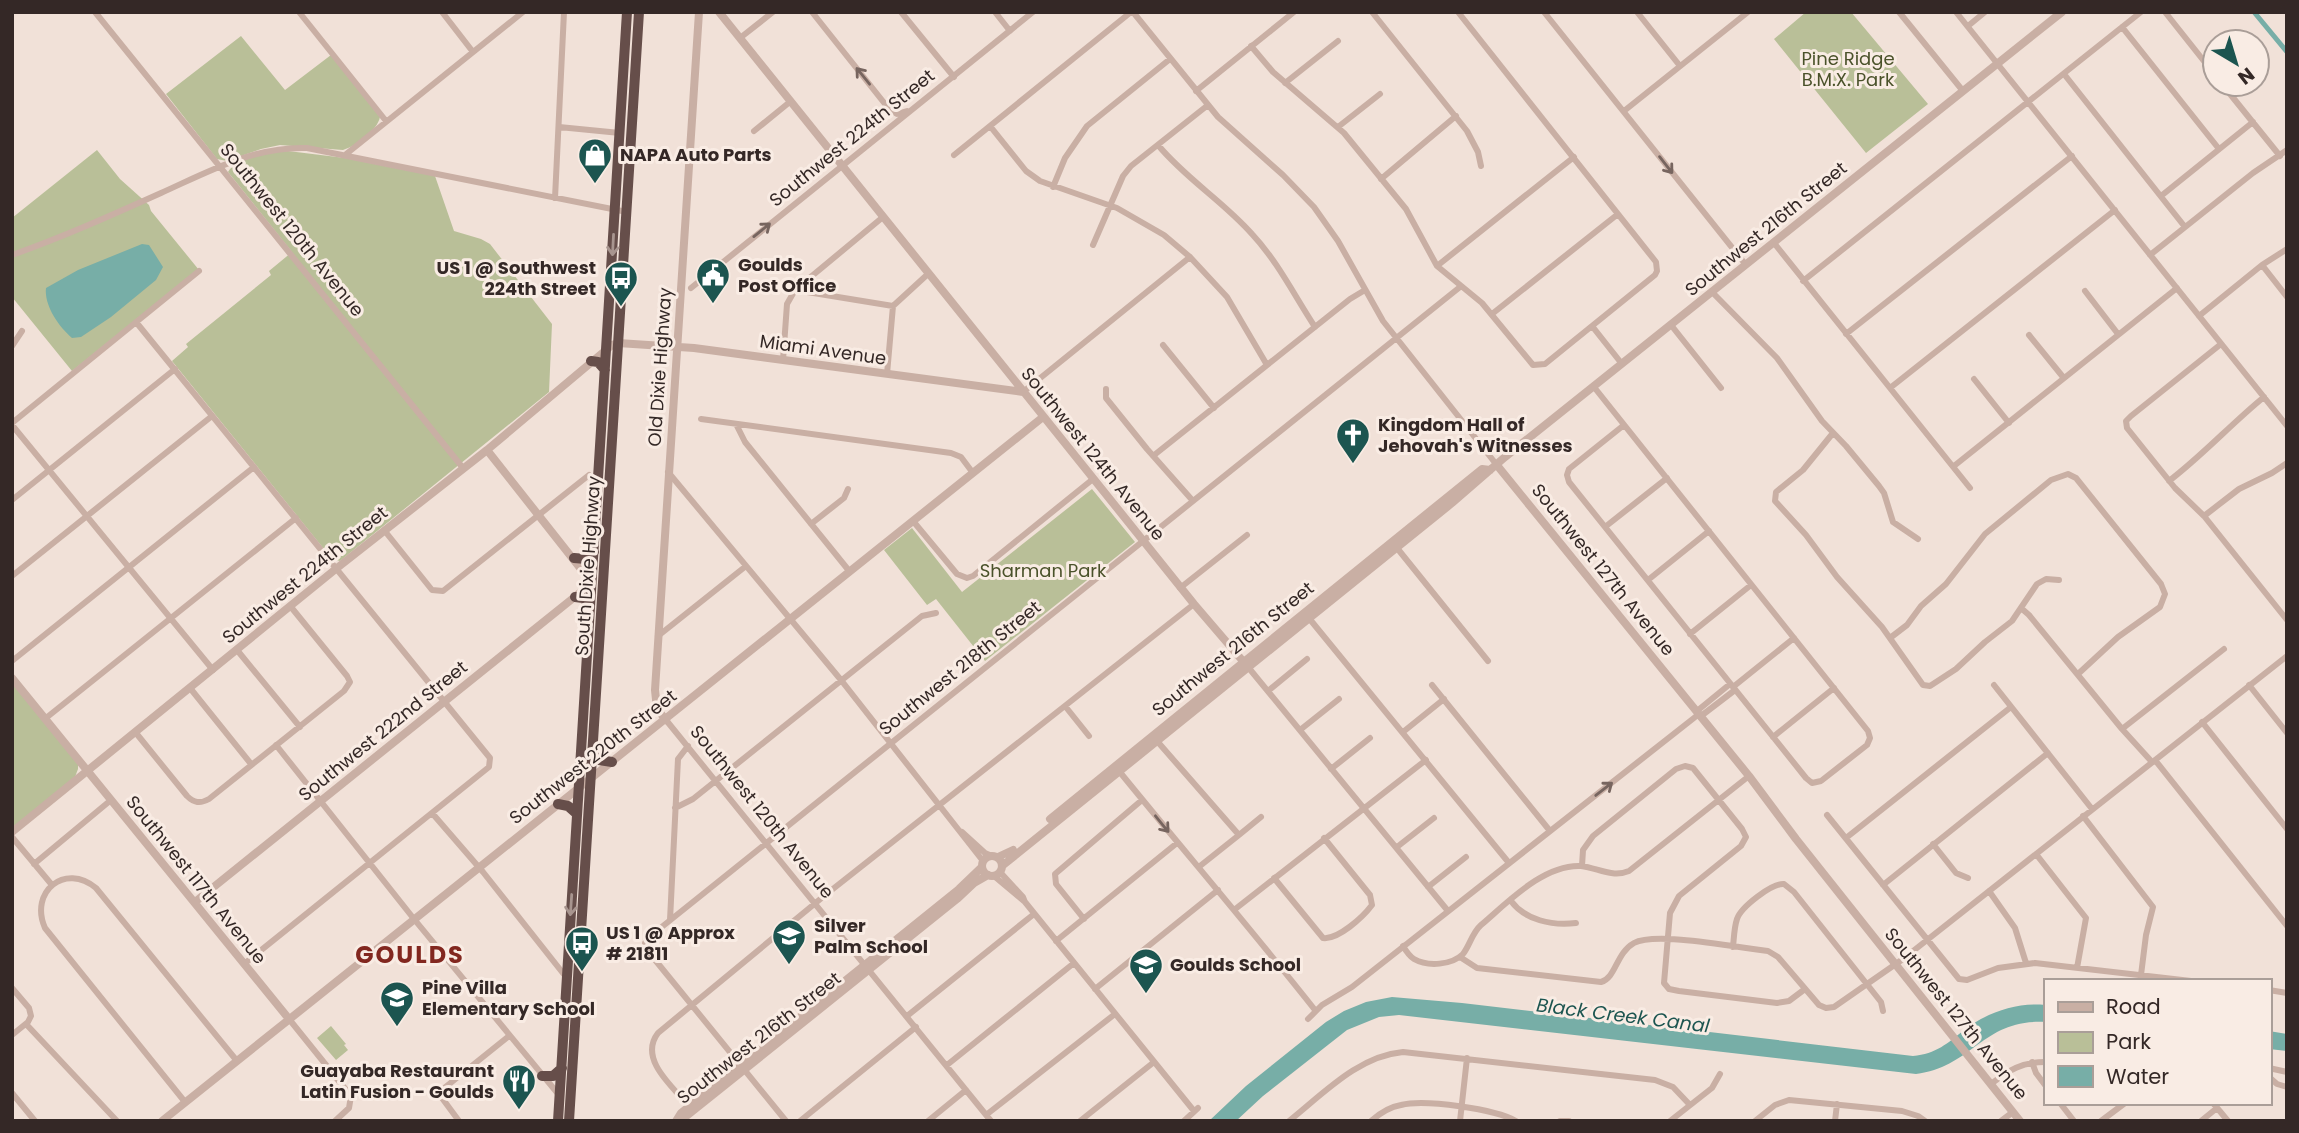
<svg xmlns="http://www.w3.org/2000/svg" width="2299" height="1133" font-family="Poppins,sans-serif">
  <rect width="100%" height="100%" fill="#f1e1d8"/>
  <path fill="#b9bf98" d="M 1806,12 L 1851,12 L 1928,104 L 1866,153 L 1774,39 Z
    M 241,36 L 285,90 L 331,55 L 380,117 C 377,131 356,146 343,150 L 280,145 L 261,149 L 227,161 L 217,159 L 166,94 Z
    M 97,150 L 120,179 L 149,205 L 151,211 L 199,270 L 72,371 L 12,297 L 12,218 Z
    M 288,151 L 345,158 L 435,176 L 454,231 L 481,239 L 490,244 L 552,324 L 549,392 L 340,561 L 332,559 L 172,361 L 188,347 L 186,344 L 271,275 L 269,271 L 292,252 L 228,172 C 236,157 272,152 288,151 Z
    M 1092,489 L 1135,542 L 985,661 L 936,599 L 927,605 L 884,550 L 912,528 L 962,592 Z
    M 12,681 L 78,764 L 78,769 L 75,777 L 12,828 Z
    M 331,1026 L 346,1044 L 344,1045 L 348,1050 L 336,1060 L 317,1038 Z"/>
  <path fill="#77aea7" d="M 142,244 L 149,245 L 163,267 L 156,280 L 111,317 L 81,337 L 72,338 C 58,326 44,305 46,288 L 78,270 Z
    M 1392,997 L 1462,1003 L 1913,1056 C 1936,1054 1948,1043 1964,1030 C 1986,1013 2017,1002 2045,1005 L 2045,1022 C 1982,1019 1973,1067 1916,1074 L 1399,1015 L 1379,1017 L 1347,1030 L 1263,1096 L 1236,1121 L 1209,1121 L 1246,1086 L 1326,1022 L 1344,1011 L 1366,1002 Z
    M 2269,1031 L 2287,1034 L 2287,1051 L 2269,1049 Z"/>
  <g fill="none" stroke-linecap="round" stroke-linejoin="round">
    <path stroke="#77aea7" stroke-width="5" d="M 2254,12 L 2287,52"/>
    <path stroke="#c9afa4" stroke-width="6" d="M 95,12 L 463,468
      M 299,12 L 386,121
      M 442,12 L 473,52
      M 812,12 L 889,109 L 897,114 L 907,111
      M 901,12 L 954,77
      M 995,12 L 1010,31
      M 1133,12 L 1218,117 L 1283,175 L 1314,207 L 1338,241 L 1383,321 L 1496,464
      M 1372,12 L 1467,131 L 1478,152 L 1481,166
      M 1544,12 L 1746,265
      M 1637,12 L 1680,66
      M 1899,12 L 1963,91
      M 1956,12 L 2287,426
      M 2165,12 L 2215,75
      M 1968,26 L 1985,12
      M 2122,27 L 2219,149
      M 740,38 L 773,12
      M 1251,46 L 1273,72 L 1344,133 L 1406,209 L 1437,266 L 1482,303 L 1533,365 L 1545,364 L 1655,275 L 1657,271 L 1656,262 L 1458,12
      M 2064,74 L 2185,227
      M 1285,83 L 1338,41
      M 2222,84 L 2280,156
      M 1196,91 L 1294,12
      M 1624,111 L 1748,12
      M 990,126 L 1026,171 L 1040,181 L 1117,208 L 1164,235 L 1190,257 L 1227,297 L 1267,365
      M 559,127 L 620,133
      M 1338,127 L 1380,94
      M 754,131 L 791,101
      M 1158,145 C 1186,179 1223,201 1252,234 C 1278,262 1294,295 1315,327
      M 345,155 L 523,12
      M 954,155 L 1131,12
      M 1381,179 L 1456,116
      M 1053,187 L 1065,158 L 1087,126 L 1170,59
      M 2161,196 L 2253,122
      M 555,198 L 564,12
      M 1774,243 L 1970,488
      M 1093,245 L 1123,176 L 1131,166 L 1208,105
      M 12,255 C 63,237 112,215 161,193 C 208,172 254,146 307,148 L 627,212
      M 2150,255 L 2253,173 L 2287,150
      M 2262,265 L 2287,297
      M 1437,266 L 1574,157
      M 1803,281 L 2141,12
      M 691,288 L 1033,12
      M 795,290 L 893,306
      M 2085,291 L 2118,334
      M 1712,292 L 1777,358 L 1822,421 L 1846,446 L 1879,486 L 1884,493 L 1893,522 L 1918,539
      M 1492,314 L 1618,214
      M 2199,316 L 2262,265 L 2287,249
      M 136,322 L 490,758 L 489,767 L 244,964
      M 1671,325 L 1721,388
      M 1592,326 L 1622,364
      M 1846,334 L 2072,156
      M 2029,335 L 2063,377
      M 2221,344 L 2131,416 L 2126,421 L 2127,428 L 2175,488 L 2204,516 L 2287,620
      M 1163,345 L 1214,408
      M 12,346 L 22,331
      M 783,360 L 787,304 L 795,290 L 883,217
      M 887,374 L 893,306 L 929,273
      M 1974,379 L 2009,423
      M 1594,387 L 1868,731 L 1870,738 L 1867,745 L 1821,781 L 1812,783 L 1806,778 L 1569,482 L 1567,475 L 1569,469 L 1624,425
      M 1890,388 L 2115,210
      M 1106,389 L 1106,398 L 1147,449 L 1193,501
      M 1023,392 L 1190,257
      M 701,419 L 951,453 L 961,457 L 973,473
      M 12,423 L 199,271
      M 736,424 L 745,442 L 850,572
      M 12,425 L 213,670
      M 1833,433 L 1803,470 L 1776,492 L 1775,501 L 1806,535 L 1837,577 L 1882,627 L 1923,685 L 1930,686 L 1956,669 L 1985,642 L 2012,621 L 2037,584 L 2046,579 L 2059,580
      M 1153,456 L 1350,299 L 1365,290
      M 1954,466 L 2177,288
      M 668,472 L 841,680 L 983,861
      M 2169,481 C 2203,455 2231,424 2264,397
      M 12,500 L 175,369
      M 2204,516 L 2239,489 L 2272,473 L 2287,463
      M 913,521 L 957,574 L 967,578 L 973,576 L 1093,479
      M 811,524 L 844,498 L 848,489
      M 1605,527 L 1667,478
      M 384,530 L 432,590 L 443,591 L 589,475
      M 1397,548 L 1488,661
      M 12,576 L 212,416
      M 1648,580 L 1709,531
      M 1180,588 L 1247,535
      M 2021,608 L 2029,615 L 2122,729 L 2152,762
      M 1308,617 L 1509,863
      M 1690,634 L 1751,585
      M 658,636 L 746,566
      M 1890,638 L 1907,625 L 1921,606 L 1946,584 L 1985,534 L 2051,480 L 2068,474 L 2076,478 L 2161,584 L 2165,594 L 2160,607 L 2118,637 L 2078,674
      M 237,650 L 300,727
      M 12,661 L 254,467
      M 1248,667 L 1448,911
      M 1432,685 L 1550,831
      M 1994,685 L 2092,809
      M 2249,685 L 2287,733
      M 1733,687 L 1794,638
      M 190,688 L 251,764
      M 1268,691 L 1307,659
      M 1065,706 L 1089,736
      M 1697,711 L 1730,684
      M 1701,716 L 1735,690
      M 46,718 L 296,518
      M 666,720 L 991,1121
      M 2202,722 L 2287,829
      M 2122,729 L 2224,649
      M 1300,730 L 1339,699
      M 1403,732 L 1444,699
      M 136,733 L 187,796 C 194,803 200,804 209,799 L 344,691 L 350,682 L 347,676 L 291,607
      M 1773,737 L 1834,688
      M 1157,741 L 1239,835 L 1200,866
      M 276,745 L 414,919 L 559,1095
      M 2155,760 L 2287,926
      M 1331,769 L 1370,738
      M 1119,771 C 1184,851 1251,929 1315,1010
      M 675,808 L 693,799 L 922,616 L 936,613
      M 432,813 L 483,872 L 566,977
      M 1827,815 L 1959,979 L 1967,980 L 1998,968 L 2035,963 L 2191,981
      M 2083,816 L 2153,907 L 2146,935 L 2141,975
      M 962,832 L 985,853 L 992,856
      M 1239,835 L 1261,817
      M 12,837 L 52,885
      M 1846,838 L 2011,707
      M 1933,844 L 1956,873 L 1968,878
      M 1397,847 L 1434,818
      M 2036,854 L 2086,918 L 2077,968
      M 34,864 L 111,800
      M 1582,866 L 1583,850 L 1593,836 L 1676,769 L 1685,766 L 1693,768 L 1742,829 L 1746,837 L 1741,846 L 1679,896 L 1670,913 L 1664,983 L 1669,989 L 1679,991 L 1777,1003 L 1789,1001 L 1805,989
      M 1000,872 L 1023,897 L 1025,902 L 1194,1111
      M 994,876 L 1025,902
      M 1274,878 L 1323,938 C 1338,940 1363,917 1372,905 L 1370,895 L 1324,838
      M 1883,885 L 2048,753
      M 1428,887 L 1466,857
      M 1989,891 L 2015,928 L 2026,963
      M 1511,901 C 1525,920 1552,926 1576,923
      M 1234,910 L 1426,760
      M 1084,919 L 1056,884 L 1055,874 L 1142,800
      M 670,920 L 678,759 L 688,746
      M 1056,941 L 1177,843
      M 1403,946 C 1406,951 1409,956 1414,959 C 1428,967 1452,965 1463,954 C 1470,945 1472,933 1481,925 C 1508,902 1544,864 1581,866 C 1598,868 1612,878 1629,871 L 1749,776
      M 1733,947 C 1734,938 1734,928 1737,919 C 1741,907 1772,883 1784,884 L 1794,892 L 1881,1002 L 1883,1011
      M 1460,957 L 1477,968 L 1601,982 C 1616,978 1616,953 1634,943 C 1656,931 1740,948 1768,951 L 1778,957 L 1819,1005 L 1826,1008 L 1834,1007 L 1903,959 L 2287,656
      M 12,988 L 29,1008 L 31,1016 L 28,1022 L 12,1035
      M 1095,989 L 1218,890
      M 2269,990 L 2287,993
      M 907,1016 L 1034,914
      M 289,1019 L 351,1096 L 349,1108 L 335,1121
      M 1308,1019 L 1322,1005 L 1352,987 L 1699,714
      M 26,1024 L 117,1121
      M 2032,1062 L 2036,1073 L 2045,1085
      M 947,1065 L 1074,963
      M 2269,1068 L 2287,1072
      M 2269,1077 L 2277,1084 L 2287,1087
      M 1991,1084 C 2009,1070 2022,1062 2045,1062
      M 12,1093 L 35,1121
      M 185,1102 L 45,928 C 29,892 65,862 96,888 L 237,1061
      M 2060,1103 L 2074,1121
      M 2213,1103 L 2228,1121
      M 689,1106 C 673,1087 638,1059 658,1033 L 824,896 L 1194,604
      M 986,1115 L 1115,1014
      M 459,1121 L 442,1098 L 443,1089 L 509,1036
      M 786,1121 L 647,950 L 645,943 L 648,938 L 1460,287
      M 800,1121 L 916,1027
      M 928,1121 L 966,1090
      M 1080,1121 L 1154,1062
      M 1184,1121 L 1198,1108
      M 1289,1121 C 1323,1094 1358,1056 1403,1052 L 1655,1080 L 1673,1087 L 1690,1105
      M 1371,1121 C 1380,1113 1389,1107 1401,1105 C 1425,1099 1495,1109 1516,1121
      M 1460,1121 L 1467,1058
      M 1560,1121 L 1569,1121
      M 1670,1121 L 1712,1088 L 1720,1074
      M 1755,1121 L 1775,1105 L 1789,1100 L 1902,1111 L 1918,1116 L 1925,1121
      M 1835,1121 L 1837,1104
      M 2001,1121 L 2013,1112
      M 2101,1121 L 2125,1103
      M 2201,1121 L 2217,1108"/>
    <path stroke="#c9afa4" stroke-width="8" d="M 719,12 L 1194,604 L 1248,667
      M 1496,464 L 1749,776 L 1796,839 L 2020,1121
      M 12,678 L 289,1019
      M 666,720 L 657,709 L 655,690 L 699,12
      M 1050,819 L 1482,469 L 1490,470
      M 12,832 L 337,568 L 487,450 L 612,345 L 618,343 L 694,348 L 1023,392
      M982 866a10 10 0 1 1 20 0a10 10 0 1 1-20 0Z
      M 998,857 L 1013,850
      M 1002,866 L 1452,503 L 1505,457 L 2062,12
      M 195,902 L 592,583 L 487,450
      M 679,1118 L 684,1118 L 957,899 L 974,883 L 988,875
      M 162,1121 L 1043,417
      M 676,1121 L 681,1113 L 959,889 L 982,867"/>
    <path stroke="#664e4a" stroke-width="10" d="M 591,361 L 598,362 L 605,370
      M 574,558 L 586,559 L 594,552
      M 575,597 L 583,598 L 590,605
      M 592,752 L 599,760 L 612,762
      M 558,804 L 568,806 L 577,814
      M 542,1076 L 553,1076 L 562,1068
      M 558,1121 L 627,12
      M 569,1121 L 639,12"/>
  </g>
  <defs><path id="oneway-shaft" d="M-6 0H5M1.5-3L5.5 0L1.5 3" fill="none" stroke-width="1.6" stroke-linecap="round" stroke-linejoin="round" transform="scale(1.75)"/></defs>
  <g stroke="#77655f">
    <use href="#oneway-shaft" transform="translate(863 76) rotate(-129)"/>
    <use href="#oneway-shaft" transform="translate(1666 165) rotate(52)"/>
    <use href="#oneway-shaft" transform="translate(762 230) rotate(-39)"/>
    <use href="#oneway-shaft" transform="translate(1604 789) rotate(-38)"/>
    <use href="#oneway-shaft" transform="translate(1162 824) rotate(51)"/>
  </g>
  <g stroke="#a8958f">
    <use href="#oneway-shaft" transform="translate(613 245) rotate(93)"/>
    <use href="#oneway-shaft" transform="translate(571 905) rotate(94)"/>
  </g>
  <defs>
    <g id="shop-pin" transform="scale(1.75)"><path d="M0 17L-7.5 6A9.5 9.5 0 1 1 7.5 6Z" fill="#1c5550" stroke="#f9ece4"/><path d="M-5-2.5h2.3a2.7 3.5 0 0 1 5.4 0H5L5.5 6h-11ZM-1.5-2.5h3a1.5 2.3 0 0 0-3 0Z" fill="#fff"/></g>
    <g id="civic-pin" transform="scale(1.75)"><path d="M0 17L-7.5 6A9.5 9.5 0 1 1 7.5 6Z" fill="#1c5550" stroke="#f9ece4"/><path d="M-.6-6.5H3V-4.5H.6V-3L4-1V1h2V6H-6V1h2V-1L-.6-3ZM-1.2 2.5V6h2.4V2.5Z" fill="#fff"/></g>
    <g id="bus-pin" transform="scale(1.75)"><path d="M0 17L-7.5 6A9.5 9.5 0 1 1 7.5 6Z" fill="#1c5550" stroke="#f9ece4"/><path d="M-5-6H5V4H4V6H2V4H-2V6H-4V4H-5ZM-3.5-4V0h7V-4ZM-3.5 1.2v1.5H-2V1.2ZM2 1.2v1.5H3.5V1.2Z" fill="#fff"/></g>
    <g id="church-pin" transform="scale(1.75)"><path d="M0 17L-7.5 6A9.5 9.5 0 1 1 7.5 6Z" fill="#1c5550" stroke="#f9ece4"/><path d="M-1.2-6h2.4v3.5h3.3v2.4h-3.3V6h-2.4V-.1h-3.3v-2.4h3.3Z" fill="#fff"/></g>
    <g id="school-pin" transform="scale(1.75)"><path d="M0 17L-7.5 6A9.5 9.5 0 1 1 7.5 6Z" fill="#1c5550" stroke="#f9ece4"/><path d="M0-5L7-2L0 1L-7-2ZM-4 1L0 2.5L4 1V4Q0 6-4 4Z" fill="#fff"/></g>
    <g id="restaurant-pin" transform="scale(1.75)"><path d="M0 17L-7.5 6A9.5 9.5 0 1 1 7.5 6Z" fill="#1c5550" stroke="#f9ece4"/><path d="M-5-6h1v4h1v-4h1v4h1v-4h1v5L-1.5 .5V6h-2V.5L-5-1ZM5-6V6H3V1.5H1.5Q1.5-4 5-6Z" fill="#fff"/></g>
  </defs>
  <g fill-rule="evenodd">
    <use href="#shop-pin" x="595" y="155"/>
    <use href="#civic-pin" x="713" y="275"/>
    <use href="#bus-pin" x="621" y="278"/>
    <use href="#church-pin" x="1353" y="435"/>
    <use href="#school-pin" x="789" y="936"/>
    <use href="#bus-pin" x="582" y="943"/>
    <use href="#school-pin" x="1146" y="965"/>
    <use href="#school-pin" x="397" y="998"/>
    <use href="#restaurant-pin" x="519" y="1081"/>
  </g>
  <g text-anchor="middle" stroke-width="6" stroke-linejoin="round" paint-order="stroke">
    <g font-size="18" fill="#4a522a" stroke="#f9ece4">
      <text x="1848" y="65">Pine Ridge<tspan x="1848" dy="21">B.M.X. Park</tspan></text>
      <text x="1043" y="577">Sharman Park</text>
    </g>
    <g font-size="18" fill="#342826" stroke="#f9ece4">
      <text transform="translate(852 138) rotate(-39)" y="6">Southwest 224th Street</text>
      <text transform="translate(1766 229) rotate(-39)" y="6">Southwest 216th Street</text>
      <text transform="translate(292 230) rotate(51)" y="6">Southwest 120th Avenue</text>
      <text transform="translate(823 350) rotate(8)" y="6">Miami Avenue</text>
      <text transform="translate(660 367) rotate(-86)" y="6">Old Dixie Highway</text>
      <text transform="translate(1093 454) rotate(51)" y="6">Southwest 124th Avenue</text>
      <text transform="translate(588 566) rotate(-86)" y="6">South Dixie Highway</text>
      <text transform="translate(1603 570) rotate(51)" y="6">Southwest 127th Avenue</text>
      <text transform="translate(305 575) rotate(-39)" y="6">Southwest 224th Street</text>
      <text transform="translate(1233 649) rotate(-39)" y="6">Southwest 216th Street</text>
      <text transform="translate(960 668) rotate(-39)" y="6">Southwest 218th Street</text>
      <text transform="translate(383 731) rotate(-39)" y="6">Southwest 222nd Street</text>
      <text transform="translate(593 757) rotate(-38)" y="6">Southwest 220th Street</text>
      <text transform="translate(762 812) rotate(51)" y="6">Southwest 120th Avenue</text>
      <text transform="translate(196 880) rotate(51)" y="6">Southwest 117th Avenue</text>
      <text transform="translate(1956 1014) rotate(51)" y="6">Southwest 127th Avenue</text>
      <text transform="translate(759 1038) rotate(-38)" y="6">Southwest 216th Street</text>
    </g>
    <g font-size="18" font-weight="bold" fill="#342826" stroke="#f9ece4" text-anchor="start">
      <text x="620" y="161">NAPA Auto Parts</text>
      <text x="738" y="271">Goulds<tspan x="738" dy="21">Post Office</tspan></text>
      <text x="596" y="274" text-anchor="end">US 1 @ Southwest<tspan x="596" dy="21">224th Street</tspan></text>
      <text x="1378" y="431">Kingdom Hall of<tspan x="1378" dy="21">Jehovah's Witnesses</tspan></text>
      <text x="814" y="932">Silver<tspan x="814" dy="21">Palm School</tspan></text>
      <text x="606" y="939">US 1 @ Approx<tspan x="606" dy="21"># 21811</tspan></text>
      <text x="1170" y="971">Goulds School</text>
      <text x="422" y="994">Pine Villa<tspan x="422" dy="21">Elementary School</tspan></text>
      <text x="494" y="1077" text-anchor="end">Guayaba Restaurant<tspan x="494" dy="21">Latin Fusion - Goulds</tspan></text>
    </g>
    <g font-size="19" font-style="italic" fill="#1c5550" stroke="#f9ece4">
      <text transform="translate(1623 1015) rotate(7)" y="7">Black Creek Canal</text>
    </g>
    <g font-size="24" font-weight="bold" letter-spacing="2" fill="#82271f" stroke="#f9ece4">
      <text x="410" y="963">GOULDS</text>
    </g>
  </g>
  <rect width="2299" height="1133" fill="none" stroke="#342826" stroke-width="28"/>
  <rect x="2044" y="979" width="228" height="126" fill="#f9ece4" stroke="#aa9e98" stroke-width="2"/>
  <rect x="2058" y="1002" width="35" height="10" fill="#c9afa4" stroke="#aa9e98" stroke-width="2"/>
  <text x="2106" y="1014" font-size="21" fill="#342826">Road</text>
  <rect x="2058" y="1032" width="35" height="21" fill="#b9bf98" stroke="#aa9e98" stroke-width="2"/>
  <text x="2106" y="1049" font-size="21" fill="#342826">Park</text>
  <rect x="2058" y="1066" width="35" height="21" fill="#77aea7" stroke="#aa9e98" stroke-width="2"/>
  <text x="2106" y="1084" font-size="21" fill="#342826">Water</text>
  <g transform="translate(2236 63) rotate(142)"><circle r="33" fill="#f9ece4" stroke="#aa9e98" stroke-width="2"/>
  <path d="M0-5L12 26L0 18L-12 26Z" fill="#1c5550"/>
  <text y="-10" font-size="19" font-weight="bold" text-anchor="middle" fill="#342826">N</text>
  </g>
</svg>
